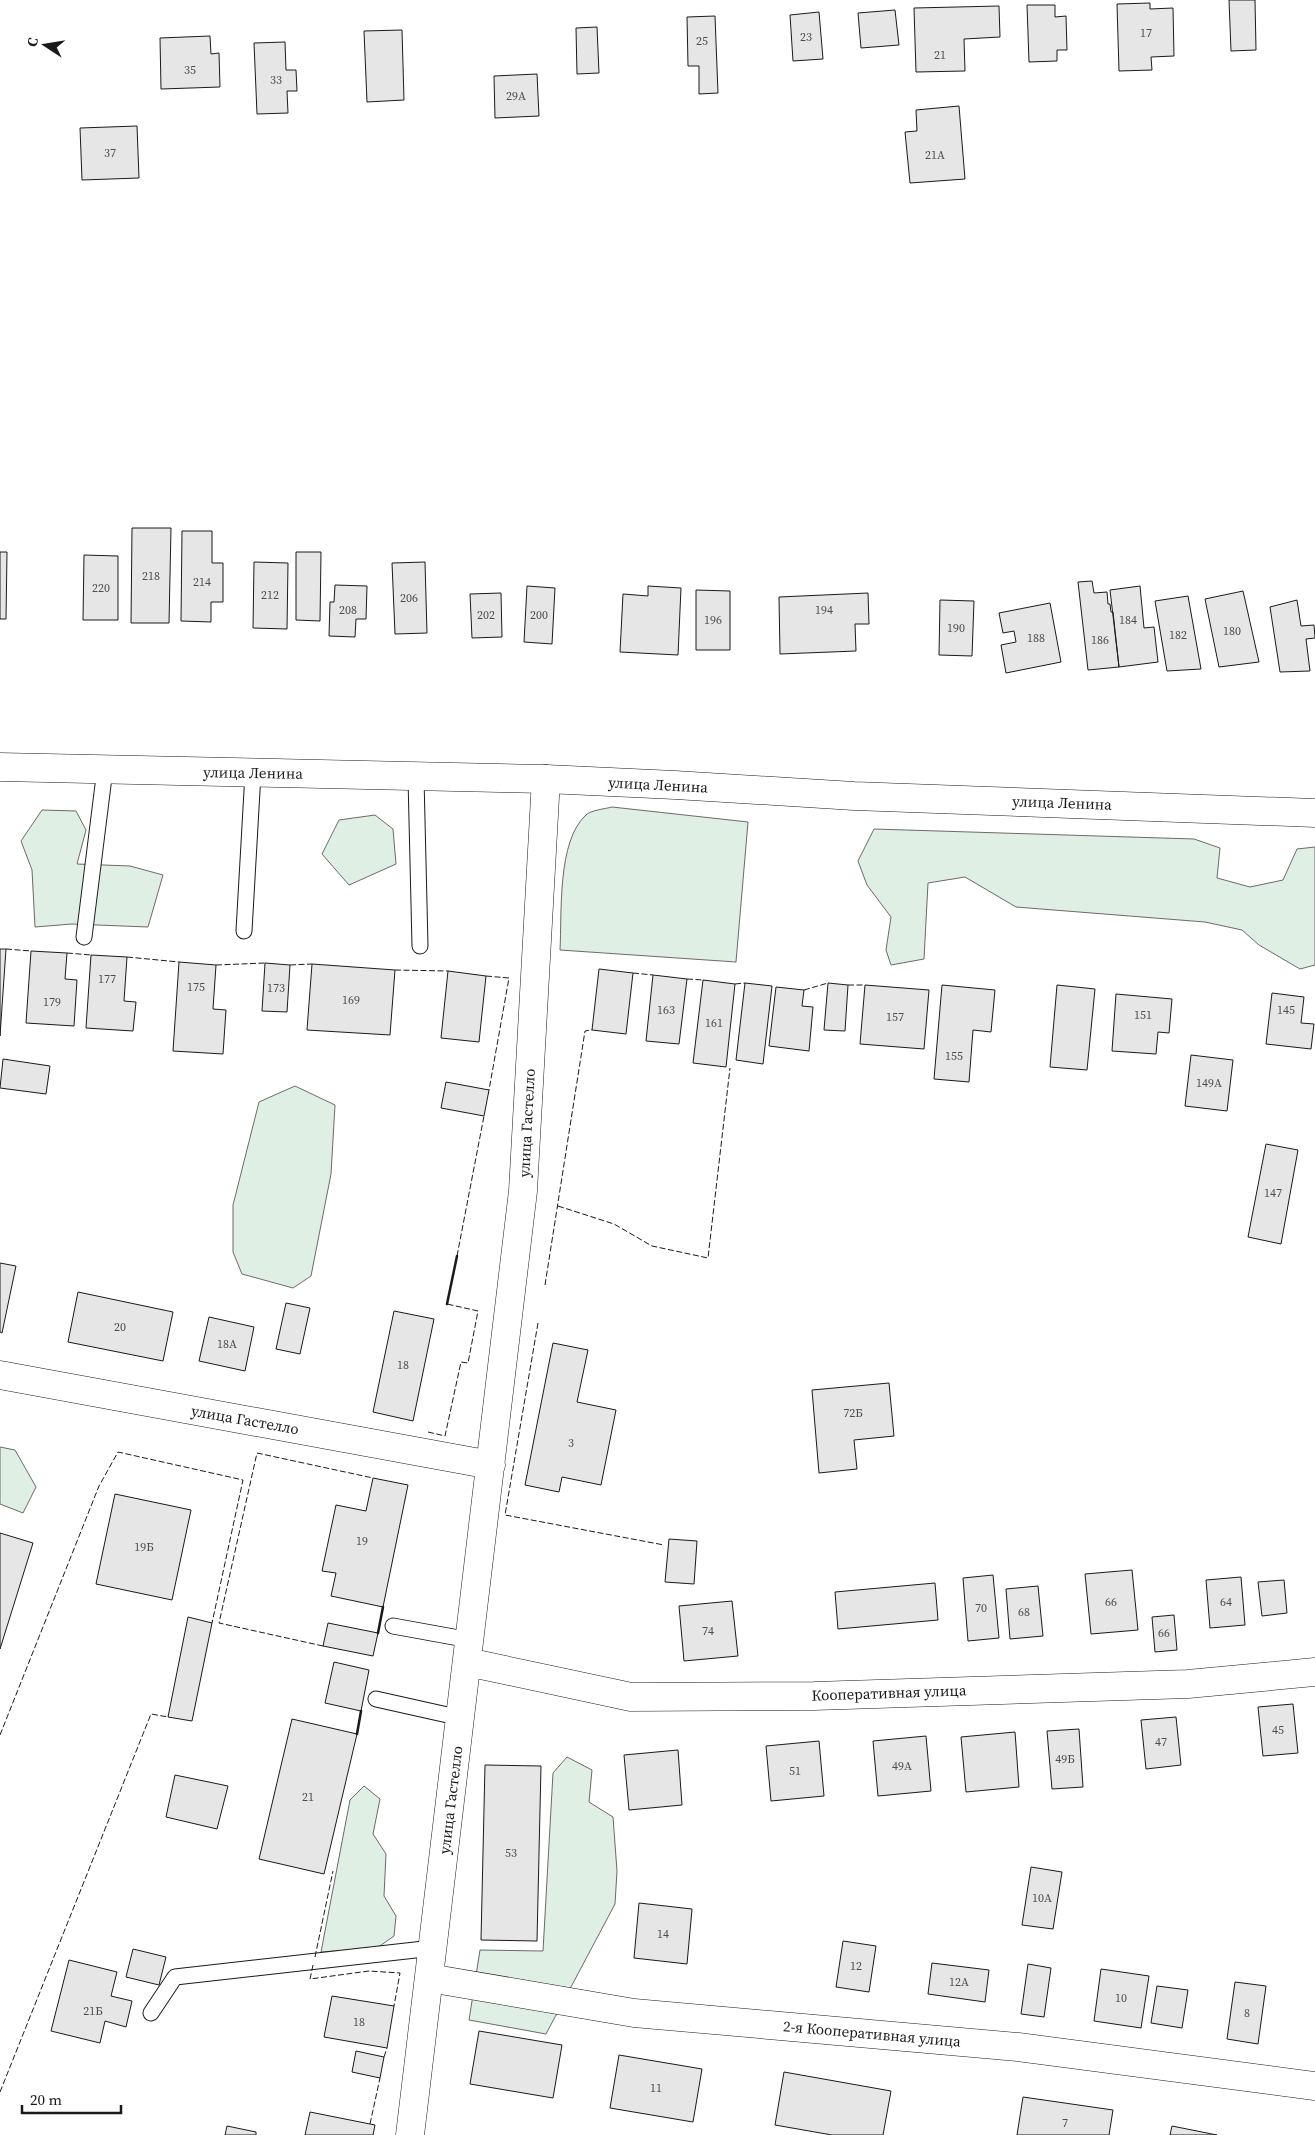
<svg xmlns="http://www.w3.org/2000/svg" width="1315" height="2135" font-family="'Source Serif 4',serif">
  <rect width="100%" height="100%" fill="#fff"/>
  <path fill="#e0efe3" stroke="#6a6a6a" d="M 612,807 L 748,822 L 736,962 L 560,950 C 562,913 557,841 586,815 C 591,810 605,809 612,807 Z
    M 42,810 L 76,811 L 86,830 L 77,864 L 130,866 L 163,875 L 148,927 L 72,924 L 35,927 L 32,870 L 21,841 Z
    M 375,815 L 393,829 L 396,864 L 349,885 L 322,854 L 339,820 Z
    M 874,829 L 1194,839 L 1220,848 L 1217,878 L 1250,887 L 1283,880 L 1297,849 L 1315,847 L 1315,965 L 1300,969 L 1259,945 L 1242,930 L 1205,922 L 1016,907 L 965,877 L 928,883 L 924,959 L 891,965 L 886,950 L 891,917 L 867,885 L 858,861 Z
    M 295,1086 L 335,1105 L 331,1174 L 311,1276 L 293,1288 L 242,1274 L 233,1252 L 233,1205 L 259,1102 Z
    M 0,1447 L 15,1450 L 36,1487 L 23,1513 L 0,1504 Z
    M 567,1757 L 592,1770 L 589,1802 L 613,1817 L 617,1871 L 615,1904 L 546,2034 L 469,2020 L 480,1950 L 543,1951 L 553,1773 Z
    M 364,1786 L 380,1799 L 373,1834 L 386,1854 L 384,1896 L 396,1916 L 394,1936 L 377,1948 L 321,1952 L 350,1800 Z"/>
  <path fill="#e6e6e6" stroke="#1a1a1a" d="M 1229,0 L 1255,0 L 1256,50 L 1231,51 Z
    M 1150,3 L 1150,9 L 1173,8 L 1174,56 L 1151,57 L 1152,70 L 1119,71 L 1117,4 Z
    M 1027,5 L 1055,5 L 1055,17 L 1066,16 L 1067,50 L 1057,50 L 1057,61 L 1029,62 Z
    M 999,6 L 1000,37 L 964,39 L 965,71 L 916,72 L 914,8 Z
    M 895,10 L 899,45 L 861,48 L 858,13 Z
    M 819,12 L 823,59 L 793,61 L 790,15 Z
    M 715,16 L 718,93 L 699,94 L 699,66 L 688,66 L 687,17 Z
    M 597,27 L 599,73 L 577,74 L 576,28 Z
    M 402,30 L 404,100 L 367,102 L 364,31 Z
    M 210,36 L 211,54 L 219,53 L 220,87 L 161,89 L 160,38 Z
    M 285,42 L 286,70 L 296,70 L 297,91 L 287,91 L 288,113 L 257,114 L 254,43 Z
    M 537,74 L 539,116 L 495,118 L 494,76 Z
    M 959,106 L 965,179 L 910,183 L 905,132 L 917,131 L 916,110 Z
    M 137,126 L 139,178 L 82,180 L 80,128 Z
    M 132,528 L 171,528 L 169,623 L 131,623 Z
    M 182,531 L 212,531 L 212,563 L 223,563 L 223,602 L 211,602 L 211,622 L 181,621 Z
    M 0,552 L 7,552 L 6,619 L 0,619 Z
    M 296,552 L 321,552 L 320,621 L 296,620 Z
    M 84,555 L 118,556 L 118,620 L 83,620 Z
    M 254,562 L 288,563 L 287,629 L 253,628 Z
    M 425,562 L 427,633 L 395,634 L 392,563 Z
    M 1092,581 L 1094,593 L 1107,592 L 1108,604 L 1110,604 L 1111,612 L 1113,612 L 1119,667 L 1088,670 L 1078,582 Z
    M 335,585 L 367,586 L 366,619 L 356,619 L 355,637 L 329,636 L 330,602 L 334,602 Z
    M 527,586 L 555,588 L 552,644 L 524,642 Z
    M 648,586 L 681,588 L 678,655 L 620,652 L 623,594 L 648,596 Z
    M 1140,586 L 1144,628 L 1154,627 L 1158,662 L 1119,667 L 1110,590 Z
    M 696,590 L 730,591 L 730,650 L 696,650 Z
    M 1243,591 L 1259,662 L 1219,667 L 1205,599 Z
    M 501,593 L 502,637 L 472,638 L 470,594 Z
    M 868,593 L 869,624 L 855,624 L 856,651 L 780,654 L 779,597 Z
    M 1188,596 L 1201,669 L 1167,671 L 1155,601 Z
    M 940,600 L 974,601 L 972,656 L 939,655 Z
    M 1297,600 L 1301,626 L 1314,625 L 1315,638 L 1306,639 L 1310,671 L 1280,672 L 1270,607 Z
    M 1050,603 L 1061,662 L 1006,673 L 1001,645 L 1016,642 L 1014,631 L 1003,633 L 999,613 Z
    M 0,949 L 6,949 L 0,1036 Z
    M 31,951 L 67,953 L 65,979 L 77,980 L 74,1026 L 26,1023 Z
    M 91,955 L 127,957 L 124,1001 L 136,1002 L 133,1031 L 86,1028 Z
    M 179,962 L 216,965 L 213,1009 L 226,1010 L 223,1054 L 173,1051 Z
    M 265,963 L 290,965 L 287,1012 L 262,1011 Z
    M 312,964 L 395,970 L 390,1035 L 307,1030 Z
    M 599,969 L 633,973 L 626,1034 L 592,1030 Z
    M 448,971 L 486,976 L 479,1042 L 441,1038 Z
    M 653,975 L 687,979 L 679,1044 L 646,1041 Z
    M 703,980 L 735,984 L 726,1067 L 693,1063 Z
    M 745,983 L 772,986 L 763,1064 L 736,1060 Z
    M 828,983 L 848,985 L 845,1031 L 824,1030 Z
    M 865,985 L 929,990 L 924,1049 L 860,1044 Z
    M 942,985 L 995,990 L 991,1032 L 973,1030 L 969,1082 L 934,1079 Z
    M 1057,985 L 1095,989 L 1087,1070 L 1050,1067 Z
    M 776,987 L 804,990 L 802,1006 L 813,1007 L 809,1051 L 769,1046 Z
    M 1272,993 L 1304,997 L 1301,1023 L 1314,1024 L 1311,1049 L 1266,1044 Z
    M 1116,994 L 1172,999 L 1169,1033 L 1158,1032 L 1156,1054 L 1112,1051 Z
    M 1191,1055 L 1233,1060 L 1227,1111 L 1185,1106 Z
    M 3,1059 L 50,1066 L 46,1094 L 0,1088 Z
    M 446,1082 L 489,1090 L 484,1116 L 441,1108 Z
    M 1266,1144 L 1298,1150 L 1281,1244 L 1248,1237 Z
    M 0,1263 L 16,1266 L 2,1333 L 0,1332 Z
    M 78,1292 L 173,1312 L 163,1361 L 68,1342 Z
    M 286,1303 L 310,1308 L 300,1354 L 276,1349 Z
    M 394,1311 L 434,1319 L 413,1421 L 373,1412 Z
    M 209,1317 L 254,1327 L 245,1371 L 199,1361 Z
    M 553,1343 L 588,1350 L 577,1402 L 616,1410 L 601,1485 L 562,1477 L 559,1492 L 525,1485 Z
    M 889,1383 L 894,1436 L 854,1440 L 857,1469 L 819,1473 L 812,1390 Z
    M 373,1478 L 408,1485 L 383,1607 L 331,1596 L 336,1573 L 322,1571 L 336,1505 L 366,1511 Z
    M 115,1494 L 191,1510 L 172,1600 L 96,1584 Z
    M 0,1533 L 33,1543 L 0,1649 Z
    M 669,1539 L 697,1541 L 694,1584 L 665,1582 Z
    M 1132,1570 L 1138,1630 L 1091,1634 L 1085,1574 Z
    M 993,1575 L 999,1638 L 968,1641 L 963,1578 Z
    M 1241,1577 L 1245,1625 L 1210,1628 L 1206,1580 Z
    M 1284,1580 L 1287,1613 L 1262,1616 L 1258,1582 Z
    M 935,1583 L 938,1620 L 838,1629 L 835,1592 Z
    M 1038,1586 L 1043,1636 L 1010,1639 L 1006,1589 Z
    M 732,1601 L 738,1656 L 684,1661 L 679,1606 Z
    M 1174,1615 L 1177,1650 L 1155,1652 L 1152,1617 Z
    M 188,1617 L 212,1623 L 192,1721 L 168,1717 Z
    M 328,1623 L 378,1633 L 373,1656 L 323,1646 Z
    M 334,1662 L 369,1670 L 361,1711 L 325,1703 Z
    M 1293,1704 L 1298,1753 L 1263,1756 L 1258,1707 Z
    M 1176,1717 L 1181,1765 L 1146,1769 L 1141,1720 Z
    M 292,1719 L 357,1734 L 324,1874 L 259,1859 Z
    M 1079,1729 L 1083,1787 L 1052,1789 L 1047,1731 Z
    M 1015,1732 L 1019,1787 L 966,1792 L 961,1737 Z
    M 926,1736 L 931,1791 L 878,1796 L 873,1741 Z
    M 819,1741 L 824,1796 L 771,1801 L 766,1746 Z
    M 678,1750 L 682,1805 L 629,1810 L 624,1755 Z
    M 485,1765 L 541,1766 L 537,1941 L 481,1940 Z
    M 175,1775 L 228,1786 L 217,1829 L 166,1817 Z
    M 1031,1867 L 1062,1872 L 1053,1929 L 1022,1925 Z
    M 639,1903 L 692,1909 L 687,1964 L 634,1958 Z
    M 843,1941 L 876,1946 L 869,1992 L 836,1987 Z
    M 133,1949 L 166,1957 L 159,1985 L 126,1977 Z
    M 69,1960 L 117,1972 L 111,1996 L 132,2001 L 126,2027 L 105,2021 L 100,2043 L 51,2031 Z
    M 932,1963 L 989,1970 L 985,2002 L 928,1994 Z
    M 1028,1964 L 1051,1968 L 1044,2017 L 1021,2014 Z
    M 1101,1969 L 1149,1976 L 1141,2028 L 1094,2021 Z
    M 1235,1982 L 1266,1986 L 1258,2044 L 1227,2039 Z
    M 1157,1986 L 1188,1990 L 1182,2028 L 1151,2023 Z
    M 332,1996 L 394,2006 L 387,2048 L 324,2037 Z
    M 479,2031 L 562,2045 L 553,2098 L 470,2084 Z
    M 356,2051 L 384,2057 L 380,2078 L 352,2072 Z
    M 619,2055 L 702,2069 L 693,2122 L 610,2108 Z
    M 784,2072 L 891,2091 L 883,2135 L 832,2135 L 775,2125 Z
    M 1023,2097 L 1113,2110 L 1109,2135 L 1017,2135 Z
    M 310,2112 L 375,2125 L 373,2135 L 305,2135 Z
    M 227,2126 L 256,2132 L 256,2135 L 225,2135 Z
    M 1172,2126 L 1217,2135 L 1170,2135 Z"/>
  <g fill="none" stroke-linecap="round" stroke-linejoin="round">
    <g stroke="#1a1a1a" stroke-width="17">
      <path id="service" d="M 416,778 L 420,946
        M 244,931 L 253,773
        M 84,937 L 105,769
        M 393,1626 L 470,1640
        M 376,1699 L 461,1718
        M 151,2013 L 175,1977 L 433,1948"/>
    </g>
    <g stroke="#1a1a1a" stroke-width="29">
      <path id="minor" d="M 0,1375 L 491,1465
        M 467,1662 L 631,1697 L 814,1696 L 1188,1684 L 1315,1672
        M 429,1978 L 634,2013 L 1018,2047 L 1315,2086
        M 410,2135 L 523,1191 L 546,779"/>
    </g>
    <g stroke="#1a1a1a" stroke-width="29">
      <path id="primary" d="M 0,767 L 546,779 L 675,785 L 854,796 L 1315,813"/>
    </g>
    <use href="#service" stroke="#fff" stroke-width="15"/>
    <use href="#minor" stroke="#fff" stroke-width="28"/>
    <use href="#primary" stroke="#fff" stroke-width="28"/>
    <path stroke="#1a1a1a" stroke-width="1" stroke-dasharray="6 2.5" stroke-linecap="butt" d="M 6,949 L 31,951
      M 67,953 L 91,955
      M 127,957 L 179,962
      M 216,965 L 265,963
      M 290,965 L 312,964
      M 395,970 L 448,971
      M 633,973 L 653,975
      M 486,976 L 509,978 L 489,1090
      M 687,979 L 703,980
      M 735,984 L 745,983
      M 848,985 L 865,985
      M 804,990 L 828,983
      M 558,1206 L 614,1224 L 652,1246 L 708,1258 L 730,1068
      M 457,1256 L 484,1116
      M 545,1285 L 585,1031 L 592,1030
      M 538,1323 L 505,1515 L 664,1545
      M 428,1432 L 445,1436 L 461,1362 L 468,1363 L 478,1311 L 447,1304
      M 323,1646 L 219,1623 L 257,1453 L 373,1478
      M 0,1735 L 99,1486 L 118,1452 L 243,1480 L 212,1623
      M 315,1957 L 333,1871
      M 313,1965 L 310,1979 L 369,1971 L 400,1973 L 394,2006
      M 384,2057 L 387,2048
      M 0,2092 L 151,1714 L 168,1717
      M 370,2124 L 380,2078"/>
    <path stroke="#1a1a1a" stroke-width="2.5" d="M 447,1304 L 457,1256
      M 378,1633 L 383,1607
      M 357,1734 L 361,1711"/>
  </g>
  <g text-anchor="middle" stroke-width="4" stroke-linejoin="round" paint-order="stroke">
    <g font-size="12" fill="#4d4d4d">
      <text x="1146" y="37">17</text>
      <text x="806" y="41">23</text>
      <text x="702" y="45">25</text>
      <text x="940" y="59">21</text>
      <text x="190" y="74">35</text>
      <text x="276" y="84">33</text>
      <text x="516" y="100">29A</text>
      <text x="110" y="157">37</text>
      <text x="935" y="159">21А</text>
      <text x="151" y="580">218</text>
      <text x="202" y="586">214</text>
      <text x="101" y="592">220</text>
      <text x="270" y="599">212</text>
      <text x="409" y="602">206</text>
      <text x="348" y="614">208</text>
      <text x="824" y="614">194</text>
      <text x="486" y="619">202</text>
      <text x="539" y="619">200</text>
      <text x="713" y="624">196</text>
      <text x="1128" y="624">184</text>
      <text x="956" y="632">190</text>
      <text x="1232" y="635">180</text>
      <text x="1178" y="639">182</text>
      <text x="1036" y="642">188</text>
      <text x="1100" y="644">186</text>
      <text x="107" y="983">177</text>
      <text x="196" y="991">175</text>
      <text x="276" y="992">173</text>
      <text x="351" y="1004">169</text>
      <text x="52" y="1006">179</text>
      <text x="666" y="1014">163</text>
      <text x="1286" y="1014">145</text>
      <text x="1143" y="1019">151</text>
      <text x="895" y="1021">157</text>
      <text x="714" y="1027">161</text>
      <text x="954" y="1060">155</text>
      <text x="1209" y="1087">149А</text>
      <text x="1273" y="1197">147</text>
      <text x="120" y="1331">20</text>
      <text x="227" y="1348">18А</text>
      <text x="403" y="1369">18</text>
      <text x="853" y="1417">72Б</text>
      <text x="571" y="1447">3</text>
      <text x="362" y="1545">19</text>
      <text x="144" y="1551">19Б</text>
      <text x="1111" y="1606">66</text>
      <text x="1226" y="1606">64</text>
      <text x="981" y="1612">70</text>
      <text x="1024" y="1616">68</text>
      <text x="708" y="1635">74</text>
      <text x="1164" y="1637">66</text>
      <text x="1278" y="1734">45</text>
      <text x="1161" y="1746">47</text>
      <text x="1065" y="1763">49Б</text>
      <text x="902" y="1770">49А</text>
      <text x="795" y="1775">51</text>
      <text x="308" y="1801">21</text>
      <text x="511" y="1857">53</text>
      <text x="1042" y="1902">10А</text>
      <text x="663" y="1938">14</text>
      <text x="856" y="1970">12</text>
      <text x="959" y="1986">12А</text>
      <text x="1121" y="2002">10</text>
      <text x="93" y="2015">21Б</text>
      <text x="1247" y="2017">8</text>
      <text x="359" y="2026">18</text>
      <text x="656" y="2092">11</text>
      <text x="1065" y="2127">7</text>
    </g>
    <g font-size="15" fill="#1a1a1a" stroke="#fff">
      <text transform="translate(253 773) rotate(1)" y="5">улица Ленина</text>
      <text transform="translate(658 785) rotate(3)" y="5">улица Ленина</text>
      <text transform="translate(1062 803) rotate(2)" y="5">улица Ленина</text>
      <text transform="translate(527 1123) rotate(-87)" y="5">улица Гастелло</text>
      <text transform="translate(245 1420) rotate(10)" y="5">улица Гастелло</text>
      <text transform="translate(889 1693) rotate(-2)" y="5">Кооперативная улица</text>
      <text transform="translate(451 1800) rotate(-83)" y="5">улица Гастелло</text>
      <text transform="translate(872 2034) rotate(5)" y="5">2-я Кооперативная улица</text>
    </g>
  </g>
  <g transform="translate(45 45) rotate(282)" stroke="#ffffff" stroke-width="4" paint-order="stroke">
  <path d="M0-4L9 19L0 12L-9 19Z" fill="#1a1a1a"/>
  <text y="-8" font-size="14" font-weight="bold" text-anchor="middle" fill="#1a1a1a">С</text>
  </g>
  <path d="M22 2105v8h99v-8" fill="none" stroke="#1a1a1a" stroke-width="2.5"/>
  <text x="30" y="2105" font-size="15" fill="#1a1a1a" stroke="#ffffff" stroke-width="4" paint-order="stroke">20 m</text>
</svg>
